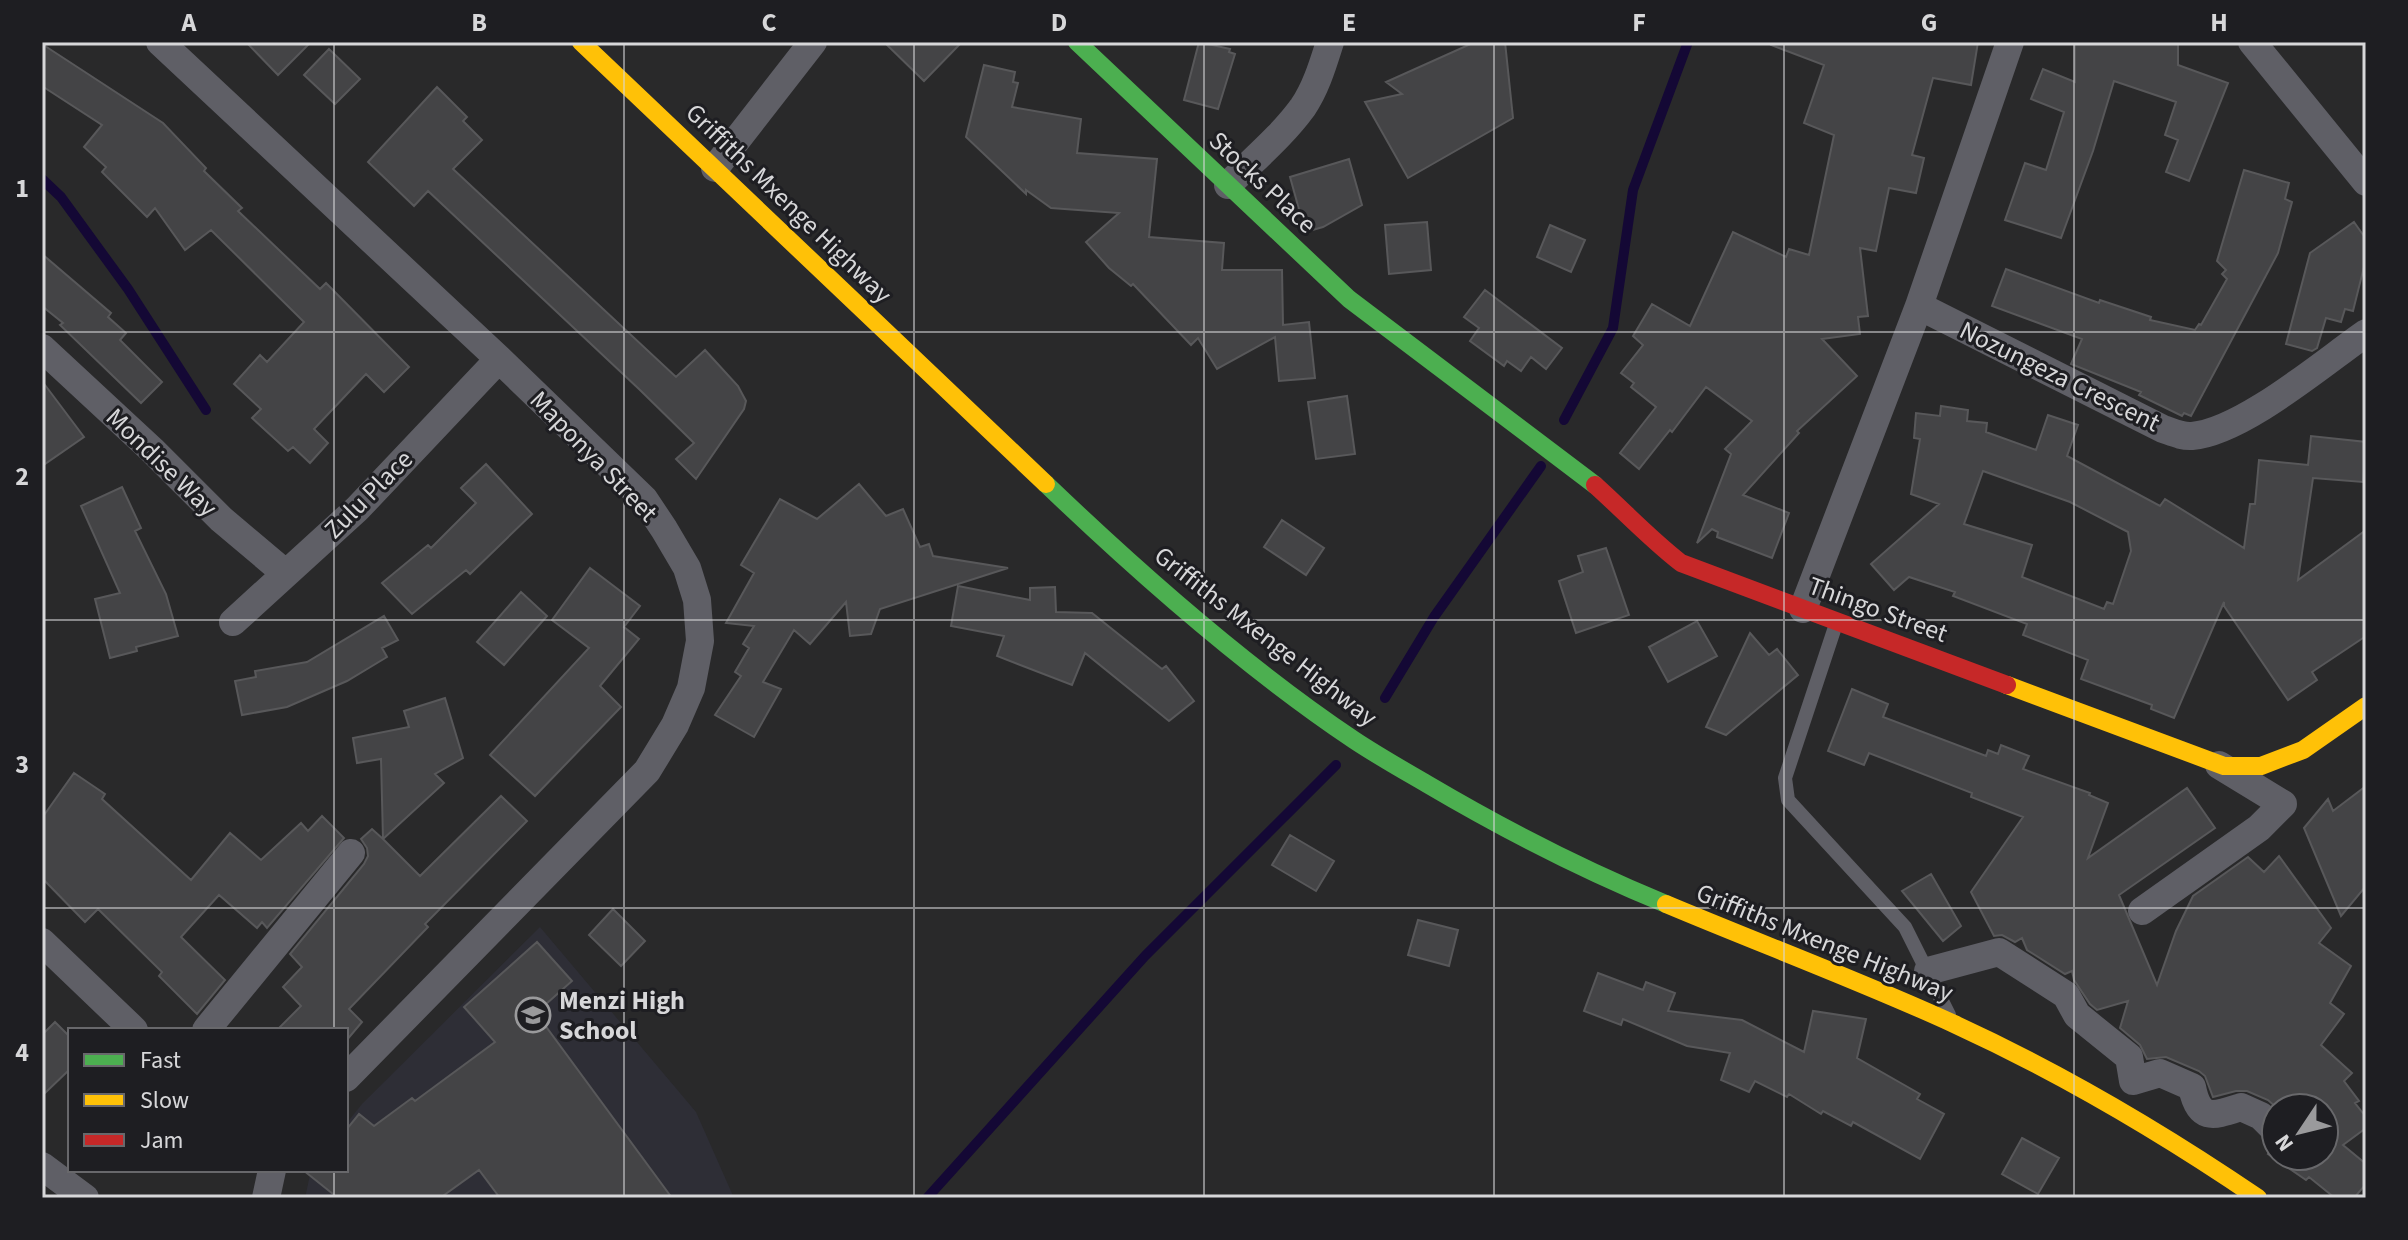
<svg xmlns="http://www.w3.org/2000/svg" width="2408" height="1240" font-family="'Source Sans 3',sans-serif">
  <rect width="100%" height="100%" fill="#29292a"/>
  <path fill="#2e2e36" d="M 540,927 L 696,1112 L 734,1198 L 305,1198 L 311,1170 L 346,1170 L 346,1124 L 362,1104 Z"/>
  <g fill="none" stroke-linecap="round" stroke-linejoin="round">
    <path stroke="#140835" stroke-width="10" d="M 42,179 L 61,197 L 128,289 L 206,410
      M 1564,420 L 1613,328 L 1633,190 L 1688,42
      M 1385,698 L 1434,617 L 1541,466
      M 927,1198 L 1145,956 L 1336,765"/>
  </g>
  <path fill="#444446" stroke="#58585a" stroke-width="2" fill-rule="evenodd" d="M 246,42 L 311,42 L 278,75 Z
    M 884,42 L 962,42 L 924,81 Z
    M 1199,42 L 1230,49 L 1229,52 L 1235,54 L 1218,109 L 1184,100 Z
    M 1475,42 L 1505,42 L 1513,118 L 1408,178 L 1365,102 L 1402,94 L 1386,82 Z
    M 1772,42 L 1978,42 L 1971,85 L 1933,78 L 1912,155 L 1924,158 L 1916,193 L 1889,188 L 1876,251 L 1860,248 L 1868,316 L 1858,317 L 1860,334 L 1822,339 L 1857,376 L 1797,431 L 1799,433 L 1743,495 L 1789,513 L 1772,558 L 1717,537 L 1718,532 L 1712,529 L 1697,543 L 1731,454 L 1725,449 L 1752,421 L 1706,387 L 1672,432 L 1670,430 L 1639,469 L 1620,453 L 1656,407 L 1631,387 L 1634,383 L 1621,373 L 1643,345 L 1633,336 L 1652,304 L 1690,326 L 1733,232 L 1786,257 L 1789,249 L 1809,255 L 1834,135 L 1804,123 L 1824,65 L 1771,45 Z
    M 2075,42 L 2178,42 L 2178,65 L 2228,83 L 2189,181 L 2166,172 L 2178,140 L 2165,135 L 2176,102 L 2114,81 L 2093,151 L 2061,238 L 2005,220 L 2025,163 L 2046,170 L 2064,112 L 2031,99 L 2043,69 L 2075,82 Z
    M 42,44 L 163,123 L 206,168 L 204,171 L 242,208 L 238,211 L 320,289 L 326,283 L 409,367 L 384,392 L 366,374 L 314,429 L 328,443 L 310,463 L 293,447 L 288,451 L 252,418 L 261,409 L 234,384 L 260,355 L 267,362 L 304,322 L 211,230 L 185,250 L 155,208 L 147,217 L 102,172 L 106,167 L 84,147 L 102,125 L 42,86 Z
    M 329,49 L 360,79 L 335,104 L 304,75 Z
    M 984,65 L 1015,72 L 1013,82 L 1018,83 L 1012,107 L 1081,119 L 1077,153 L 1157,159 L 1149,237 L 1224,243 L 1222,270 L 1282,270 L 1283,325 L 1309,322 L 1315,378 L 1279,381 L 1275,337 L 1217,369 L 1198,338 L 1191,345 L 1133,284 L 1131,286 L 1109,268 L 1086,242 L 1119,213 L 1051,208 L 1026,190 L 1026,194 L 966,137 Z
    M 437,87 L 467,117 L 463,121 L 482,140 L 453,169 L 676,377 L 705,350 L 738,386 L 746,401 L 744,409 L 696,479 L 676,459 L 694,443 L 640,390 L 428,191 L 414,206 L 368,162 Z
    M 1349,159 L 1362,205 L 1323,227 L 1309,231 L 1303,212 L 1300,213 L 1290,177 Z
    M 2244,170 L 2289,183 L 2285,199 L 2292,202 L 2278,253 L 2191,416 L 2184,413 L 2182,416 L 2139,395 L 2141,392 L 2071,364 L 2082,339 L 1992,306 L 2006,269 L 2099,303 L 2100,300 L 2151,317 L 2150,320 L 2195,330 L 2199,324 L 2201,325 L 2227,279 L 2222,274 L 2226,270 L 2217,261 Z
    M 1427,222 L 1431,270 L 1389,274 L 1385,225 Z
    M 2354,222 L 2366,239 L 2366,259 L 2353,311 L 2345,309 L 2341,322 L 2326,318 L 2317,348 L 2312,351 L 2286,344 L 2310,253 Z
    M 1550,225 L 1585,240 L 1571,272 L 1537,257 Z
    M 42,254 L 111,313 L 108,317 L 126,333 L 120,340 L 162,382 L 141,403 L 60,325 L 63,323 L 42,306 Z
    M 1485,290 L 1562,348 L 1546,369 L 1531,357 L 1521,371 L 1507,361 L 1504,366 L 1470,341 L 1479,328 L 1464,317 Z
    M 42,381 L 84,437 L 42,466 Z
    M 1347,396 L 1355,454 L 1316,459 L 1308,402 Z
    M 1941,406 L 1968,410 L 1967,421 L 1987,423 L 1986,432 L 2036,450 L 2048,415 L 2078,425 L 2067,456 L 2160,506 L 2165,499 L 2244,548 L 2250,504 L 2255,504 L 2259,460 L 2308,465 L 2311,436 L 2366,442 L 2363,482 L 2313,478 L 2298,580 L 2366,530 L 2366,636 L 2312,672 L 2317,680 L 2288,700 L 2224,606 L 2224,602 L 2174,718 L 2151,709 L 2152,705 L 2081,679 L 2088,660 L 2023,635 L 2027,624 L 1953,596 L 1955,592 L 1909,577 L 1894,590 L 1871,564 L 1939,504 L 1911,494 L 1920,439 L 1914,438 L 1916,413 L 1940,416 ZM 1983,471 L 2070,502 L 2128,532 L 2131,551 L 2113,604 L 2107,602 L 2104,609 L 2022,577 L 2032,545 L 1964,524 Z
    M 486,464 L 532,514 L 470,574 L 466,570 L 412,614 L 382,583 L 428,545 L 431,548 L 476,503 L 461,488 Z
    M 859,484 L 886,516 L 903,509 L 920,547 L 929,544 L 933,556 L 1008,568 L 880,609 L 871,634 L 850,636 L 846,602 L 810,644 L 794,630 L 763,682 L 781,689 L 754,737 L 715,715 L 741,676 L 735,672 L 749,648 L 743,644 L 754,626 L 726,623 L 754,573 L 741,565 L 780,499 L 817,519 Z
    M 122,487 L 141,528 L 135,531 L 166,594 L 178,636 L 136,647 L 137,651 L 110,658 L 95,599 L 120,593 L 81,506 Z
    M 1282,520 L 1324,548 L 1306,575 L 1264,547 Z
    M 1606,548 L 1629,615 L 1576,633 L 1559,581 L 1583,572 L 1578,556 Z
    M 590,568 L 640,606 L 624,627 L 639,639 L 600,686 L 621,707 L 535,796 L 490,755 L 589,648 L 552,620 Z
    M 958,586 L 1030,600 L 1030,588 L 1055,587 L 1056,612 L 1092,613 L 1162,669 L 1166,666 L 1194,701 L 1169,721 L 1085,653 L 1072,685 L 997,656 L 1004,636 L 951,626 Z
    M 521,592 L 547,616 L 504,665 L 477,642 Z
    M 384,616 L 398,640 L 382,648 L 387,657 L 347,681 L 287,707 L 242,715 L 235,681 L 256,677 L 255,671 L 307,662 Z
    M 1697,621 L 1717,656 L 1668,682 L 1649,647 Z
    M 1750,633 L 1769,655 L 1777,649 L 1798,675 L 1726,735 L 1706,727 Z
    M 1852,689 L 1888,704 L 1883,717 L 1986,756 L 1988,750 L 1998,754 L 2001,745 L 2029,756 L 2023,769 L 2090,793 L 2089,795 L 2108,803 L 2088,858 L 2187,788 L 2215,828 L 2119,895 L 2157,985 L 2176,931 L 2193,896 L 2248,857 L 2264,872 L 2279,856 L 2331,928 L 2319,943 L 2351,966 L 2330,1003 L 2344,1014 L 2321,1045 L 2352,1073 L 2344,1081 L 2359,1101 L 2355,1103 L 2366,1117 L 2366,1128 L 2343,1145 L 2366,1164 L 2366,1184 L 2354,1198 L 2335,1198 L 2309,1177 L 2306,1180 L 2268,1154 L 2273,1147 L 2276,1147 L 2276,1156 L 2324,1156 L 2324,1108 L 2277,1108 L 2268,1100 L 2247,1091 L 2236,1091 L 2213,1097 L 2205,1076 L 2199,1071 L 2166,1057 L 2147,1059 L 2140,1045 L 2120,1028 L 2128,1001 L 2097,1010 L 2090,1004 L 2074,980 L 2072,971 L 2065,974 L 2027,950 L 2022,938 L 2015,942 L 2002,935 L 1994,936 L 1971,892 L 2023,817 L 1971,797 L 1972,793 L 1869,753 L 1864,765 L 1828,751 Z
    M 445,698 L 463,758 L 435,774 L 444,783 L 383,839 L 420,876 L 501,796 L 527,821 L 425,924 L 428,927 L 349,1009 L 362,1022 L 346,1041 L 346,1030 L 277,1030 L 301,1006 L 283,987 L 302,967 L 290,954 L 364,864 L 368,856 L 367,848 L 361,839 L 372,829 L 383,839 L 381,759 L 357,763 L 353,738 L 409,727 L 404,711 Z
    M 74,773 L 105,794 L 102,799 L 191,880 L 230,833 L 261,860 L 301,823 L 308,831 L 322,816 L 344,838 L 267,928 L 262,922 L 257,928 L 219,895 L 181,937 L 225,980 L 197,1014 L 159,976 L 162,972 L 98,909 L 85,922 L 42,878 L 42,818 Z
    M 2366,786 L 2366,886 L 2341,916 L 2304,828 L 2328,799 L 2333,811 Z
    M 1290,835 L 1334,861 L 1316,891 L 1272,865 Z
    M 1931,874 L 1961,926 L 1943,941 L 1902,891 Z
    M 613,909 L 645,941 L 621,966 L 589,935 Z
    M 1418,920 L 1458,930 L 1449,966 L 1408,955 Z
    M 537,942 L 572,981 L 536,1013 L 672,1198 L 500,1198 L 479,1170 L 440,1198 L 338,1198 L 303,1170 L 346,1170 L 346,1130 L 359,1114 L 374,1126 L 412,1098 L 415,1101 L 495,1042 L 464,1007 Z
    M 1598,973 L 1643,990 L 1646,982 L 1675,993 L 1668,1011 L 1742,1020 L 1804,1052 L 1813,1011 L 1866,1019 L 1857,1058 L 1920,1094 L 1917,1099 L 1944,1114 L 1920,1159 L 1853,1122 L 1851,1126 L 1823,1111 L 1821,1114 L 1789,1094 L 1787,1097 L 1755,1081 L 1749,1092 L 1721,1080 L 1730,1053 L 1687,1046 L 1623,1019 L 1621,1025 L 1584,1011 Z
    M 55,1022 L 70,1037 L 70,1069 L 42,1096 L 42,1035 Z
    M 2022,1138 L 2059,1158 L 2038,1194 L 2002,1174 Z"/>
  <g fill="none" stroke-linecap="round" stroke-linejoin="round">
    <path stroke="#5f5f66" stroke-width="14" d="M 1836,624 L 1785,778 L 1788,800 L 1905,927 L 1949,1015"/>
    <path stroke="#5f5f66" stroke-width="28" d="M 160,42 L 499,359 L 644,499 L 664,529 L 687,568 L 697,600 L 700,641 L 691,688 L 675,725 L 647,771 L 346,1078
      M 2252,42 L 2366,182
      M 715,168 L 813,42
      M 1228,185 C 1253,160 1282,136 1303,107 C 1316,88 1323,64 1330,42
      M 1919,306 L 2163,429 C 2172,432 2183,437 2192,436 C 2242,432 2323,363 2366,333
      M 42,348 L 152,450 L 221,519 L 285,573
      M 1803,609 L 1919,306 L 2010,42
      M 233,622 L 357,509 L 499,359
      M 2142,911 L 2259,828 L 2283,804 L 2219,765
      M 42,942 L 134,1030
      M 1928,971 L 1999,952 L 2066,995 L 2077,1015 L 2129,1057 L 2133,1081 L 2160,1073 L 2192,1087 C 2199,1122 2213,1116 2241,1107 L 2261,1116 L 2275,1130
      M 206,1030 L 351,853
      M 42,1166 L 85,1198
      M 266,1198 L 272,1170"/>
    <path stroke="#4caf50" stroke-width="18" d="M 1077,42 L 1349,299 L 1595,485
      M 1046,484 C 1141,575 1245,667 1354,740 C 1378,756 1403,770 1427,784 C 1505,830 1583,870 1666,904"/>
    <path stroke="#ffc107" stroke-width="18" d="M 581,42 L 1046,484
      M 2007,685 L 2224,766 L 2261,766 L 2303,750 L 2366,706
      M 1666,904 C 1761,944 1858,980 1952,1023 C 2059,1072 2161,1132 2258,1198"/>
    <path stroke="#c62828" stroke-width="18" d="M 1595,485 C 1624,511 1650,539 1681,563 L 2007,685"/>
  </g>
  <path fill="none" stroke="#d7d7d9" stroke-width="2" stroke-opacity="0.55" d="M 334,42 L 334,1030M 624,42 L 624,1198M 914,42 L 914,1198M 1204,42 L 1204,1198M 1494,42 L 1494,1198M 1784,42 L 1784,1198M 2074,42 L 2074,1198M 42,332 L 2366,332M 42,620 L 2366,620M 42,908 L 2366,908M 334,1170 L 334,1198"/>
  <defs>
    <g id="school-ring" transform="scale(1.8)"><circle r="9.5" fill="#1e1e22" stroke="#9a9a9c" stroke-width="1.5"/><path d="M0-5L7-2L0 1L-7-2ZM-4 1L0 2.5L4 1V4Q0 6-4 4Z" fill="#9a9a9c"/></g>
  </defs>
  <g fill-rule="evenodd">
    <use href="#school-ring" x="533" y="1015"/>
  </g>
  <g text-anchor="middle" stroke-width="6" stroke-linejoin="round" paint-order="stroke">
    <g font-size="26" fill="#d7d7d9" stroke="#1e1e22">
      <text transform="translate(1263 182) rotate(43)" y="9">Stocks Place</text>
      <text transform="translate(789 203) rotate(44)" y="9">Griffiths Mxenge Highway</text>
      <text transform="translate(2060 376) rotate(26)" y="9">Nozungeza Crescent</text>
      <text transform="translate(594 456) rotate(46)" y="9">Maponya Street</text>
      <text transform="translate(162 462) rotate(44)" y="9">Mondise Way</text>
      <text transform="translate(368 494) rotate(-45)" y="9">Zulu Place</text>
      <text transform="translate(1878 609) rotate(20)" y="9">Thingo Street</text>
      <text transform="translate(1266 636) rotate(38)" y="9">Griffiths Mxenge Highway</text>
      <text transform="translate(1825 942) rotate(22)" y="9">Griffiths Mxenge Highway</text>
    </g>
    <g font-size="26" font-weight="bold" fill="#d7d7d9" stroke="#1e1e22" text-anchor="start">
      <text x="559" y="1009">Menzi High<tspan x="559" dy="30">School</tspan></text>
    </g>
  </g>
  <rect width="2408" height="1240" fill="none" stroke="#1e1e22" stroke-width="88"/>
  <rect x="68" y="1028" width="280" height="144" fill="#1e1e22" stroke="#68686b" stroke-width="2"/>
  <rect x="84" y="1054" width="40" height="12" fill="#4caf50" stroke="#68686b" stroke-width="2"/>
  <text x="140" y="1068" font-size="24" fill="#d7d7d9">Fast</text>
  <rect x="84" y="1094" width="40" height="12" fill="#ffc107" stroke="#68686b" stroke-width="2"/>
  <text x="140" y="1108" font-size="24" fill="#d7d7d9">Slow</text>
  <rect x="84" y="1134" width="40" height="12" fill="#c62828" stroke="#68686b" stroke-width="2"/>
  <text x="140" y="1148" font-size="24" fill="#d7d7d9">Jam</text>
  <g transform="translate(2300 1132) rotate(235)"><circle r="38" fill="#1e1e22" stroke="#68686b" stroke-width="2"/>
  <path d="M0-6L14 30L0 20L-14 30Z" fill="#9a9a9c"/>
  <text y="-12" font-size="22" font-weight="bold" text-anchor="middle" fill="#d7d7d9">N</text>
  </g>
  <rect x="44" y="44" width="2320" height="1152" fill="none" stroke="#d7d7d9" stroke-width="3"/>
  <g font-size="26" text-anchor="middle" font-weight="bold" fill="#d7d7d9">
    <text x="189" y="31">A</text>
    <text x="479" y="31">B</text>
    <text x="769" y="31">C</text>
    <text x="1059" y="31">D</text>
    <text x="1349" y="31">E</text>
    <text x="1639" y="31">F</text>
    <text x="1929" y="31">G</text>
    <text x="2219" y="31">H</text>
    <text x="22" y="197">1</text>
    <text x="22" y="485">2</text>
    <text x="22" y="773">3</text>
    <text x="22" y="1061">4</text>
  </g>
</svg>
